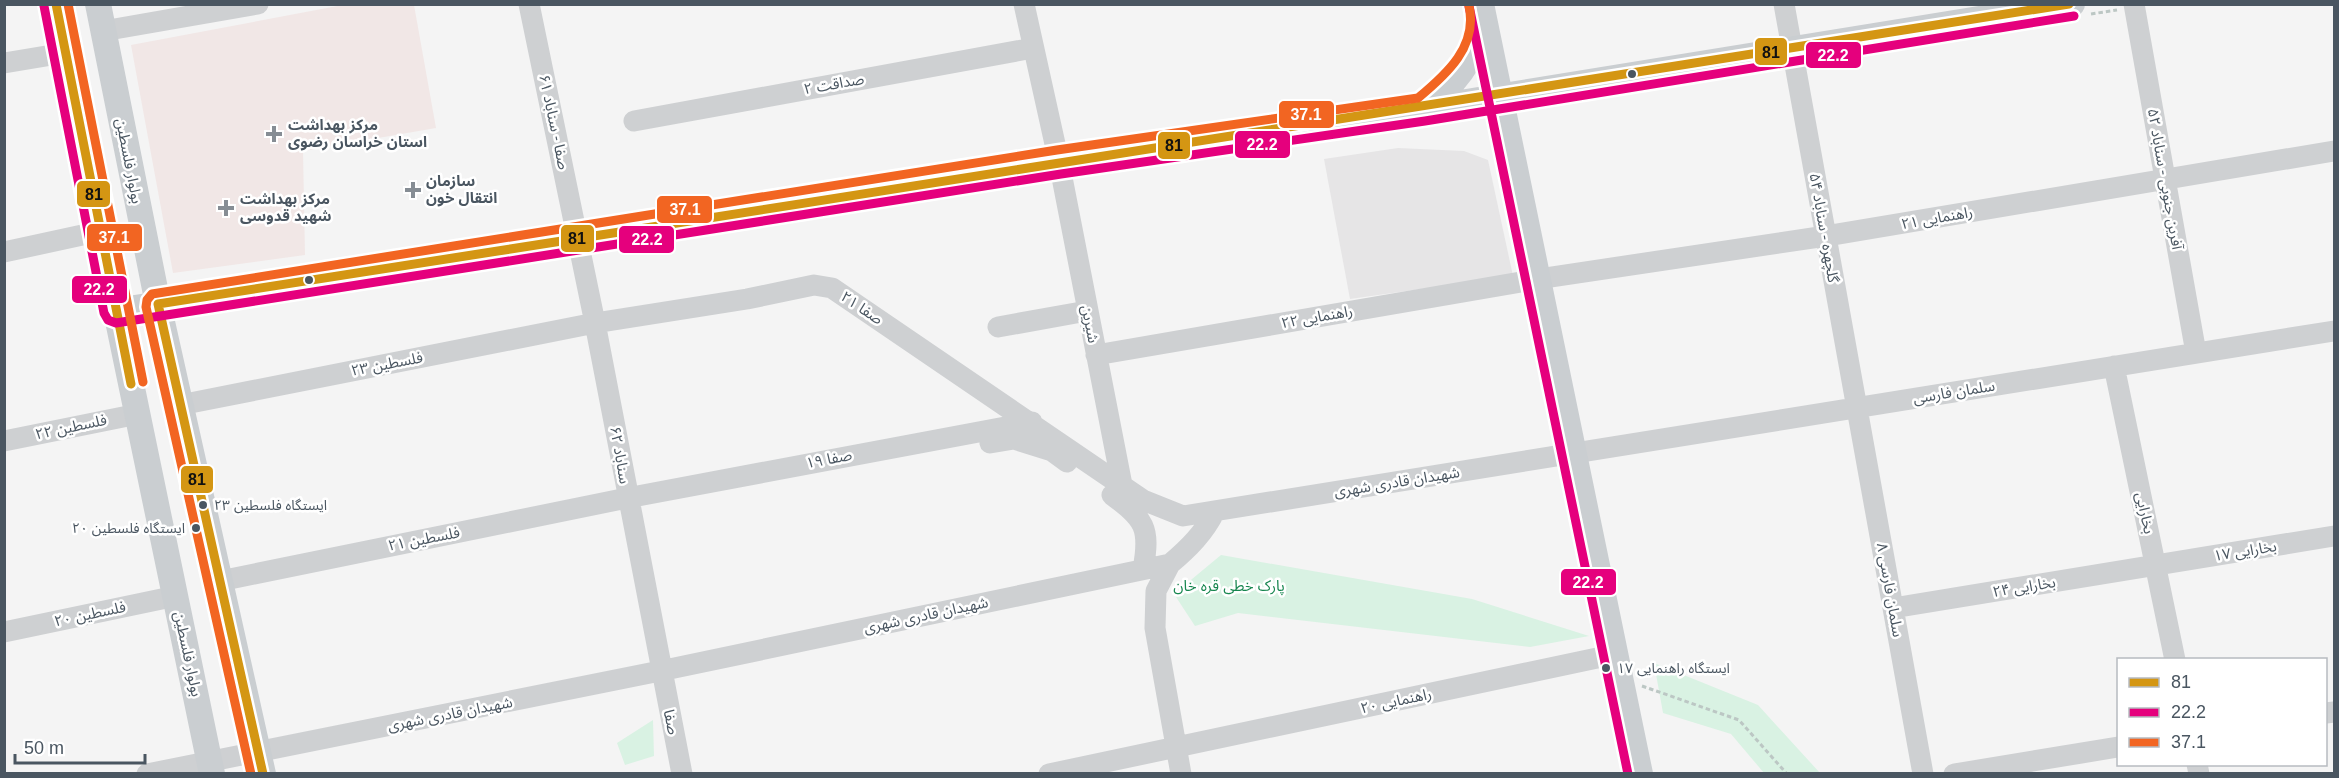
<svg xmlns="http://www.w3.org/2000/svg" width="2339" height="778" font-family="Helvetica,'Noto Sans Arabic',sans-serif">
  <rect width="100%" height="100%" fill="#f4f4f4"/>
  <path fill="#e6e5e6" d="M 1398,148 L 1464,151 L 1488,160 L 1513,276 L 1350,299 L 1324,159 Z"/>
  <path fill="#f1e7e6" d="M 348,4 L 414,5 L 436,128 L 303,151 L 305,255 L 173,273 L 131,45 Z"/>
  <path fill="#d9f2e3" d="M 1221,555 L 1472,599 L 1589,636 L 1530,647 L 1238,613 L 1195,626 L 1174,594 Z
    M 1654,663 L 1758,705 L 1820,773 L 1764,773 L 1731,734 L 1663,713 Z
    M 653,720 L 654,756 L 625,765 L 617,743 Z"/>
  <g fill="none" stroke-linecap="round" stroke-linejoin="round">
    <path stroke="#bcc7c4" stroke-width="3" stroke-dasharray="4.5 3" stroke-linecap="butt" d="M 2091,14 L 2117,10
      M 1642,686 L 1739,720 L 1787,774"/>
    <path stroke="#ced0d2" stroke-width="21" d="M 529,4 L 595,323 L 682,774
      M 1024,4 L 1059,162 L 1122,485
      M 1784,4 L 1923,774
      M 2134,4 L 2196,353
      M 103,31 L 258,4
      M 4,63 L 64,53
      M 634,121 L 1033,48
      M 4,252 L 87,234
      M 998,327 L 1087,311
      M 1096,355 L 1538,279 L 1826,236 L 2334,151
      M 2114,366 L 2175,660
      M 180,405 L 595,323 L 747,299 L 814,285 L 832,288 L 1143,500 L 1183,516 L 2334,331
      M 4,441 L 138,414
      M 990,443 L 1014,439 L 1052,451 L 1067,462
      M 1112,495 C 1144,519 1151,527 1143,569
      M 1170,564 L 1156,591 L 1155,628 L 1181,774
      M 220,581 L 627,498 L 1032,422
      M 1893,608 L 2334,536
      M 4,632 L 176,596
      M 2326,713 L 2334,712
      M 2197,764 L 2199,774
      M 147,774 L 660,671 L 1170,564 C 1189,548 1204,533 1215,511
      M 1049,774 L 1616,654
      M 1954,774 L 2118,747"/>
    <path stroke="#caced1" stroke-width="26" d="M 56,4 L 116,311 L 212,774
      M 98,4 L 158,304 L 263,774
      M 1481,4 L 1640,774
      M 1423,109 C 1455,85 1472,61 1485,24
      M 116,311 L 1059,162 L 1423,109 L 2072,4"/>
    <g stroke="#fff" stroke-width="14">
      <path id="bus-1" d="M 56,4 L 131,384
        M 263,774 L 158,304 C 795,204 1432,107 2069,4"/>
    </g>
    <g stroke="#fff" stroke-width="14">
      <path id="bus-2" d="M 44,6 L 104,313 L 108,320 L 116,323 L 1061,174 L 1425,121 L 2074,16
        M 1469,6 L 1628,774"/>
    </g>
    <g stroke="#fff" stroke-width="14">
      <path id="bus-3" d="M 68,4 L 143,382
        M 251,774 L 146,307 L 147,300 L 152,294 L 1057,150 L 1418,98 C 1447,74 1478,46 1469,6"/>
    </g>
    <use href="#bus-1" stroke="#d49613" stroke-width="9"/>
    <use href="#bus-2" stroke="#e5007d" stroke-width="9"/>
    <use href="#bus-3" stroke="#f26522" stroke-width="9"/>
  </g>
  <g fill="#4a5661" stroke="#fff" stroke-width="2">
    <circle cx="1632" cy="74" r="5"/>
    <circle cx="309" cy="280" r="5"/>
    <circle cx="203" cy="505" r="5"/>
    <circle cx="196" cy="528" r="5"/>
    <circle cx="1606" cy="668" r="5"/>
  </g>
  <g fill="#868d94" stroke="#fff" stroke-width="2">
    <path d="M271 125h6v6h6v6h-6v6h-6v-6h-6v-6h6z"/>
    <path d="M410 181h6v6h6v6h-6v6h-6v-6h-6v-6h6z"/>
    <path d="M223 199h6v6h6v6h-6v6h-6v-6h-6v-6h6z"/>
  </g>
  <g text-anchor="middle" stroke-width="5" stroke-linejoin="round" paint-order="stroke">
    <g font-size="14" fill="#4a5661" stroke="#fff" text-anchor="start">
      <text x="214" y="510">ایستگاه فلسطین ۲۳</text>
      <text x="185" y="533" text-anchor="end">ایستگاه فلسطین ٢۰</text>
      <text x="1617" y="673">ایستگاه راهنمایی ۱۷</text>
    </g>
    <g font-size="15" fill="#4a5661" stroke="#fff">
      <text transform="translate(834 84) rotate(-10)" y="5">صداقت ۲</text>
      <text transform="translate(554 122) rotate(78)" y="5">صفا - سناباد ۶۱</text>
      <text transform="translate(129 161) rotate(79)" y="5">بولوار فلسطین</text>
      <text transform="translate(2165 179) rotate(80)" y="5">آفرین جنوبی - سناباد ۵۲</text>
      <text transform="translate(1937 218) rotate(-10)" y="5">راهنمایی ۲۱</text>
      <text transform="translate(1824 228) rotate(80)" y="5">گلچهره - سناباد ۵۴</text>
      <text transform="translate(862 308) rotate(34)" y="5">صفا ۲۱</text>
      <text transform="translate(1317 317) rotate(-10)" y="5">راهنمایی ۲۲</text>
      <text transform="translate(1090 324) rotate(79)" y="5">شیرین</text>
      <text transform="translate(387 364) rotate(-11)" y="5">فلسطین ۲۳</text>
      <text transform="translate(1954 392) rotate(-9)" y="5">سلمان فارسی</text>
      <text transform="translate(71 427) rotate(-12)" y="5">فلسطین ۲۲</text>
      <text transform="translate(620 455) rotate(80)" y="5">سناباد ۶۲</text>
      <text transform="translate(829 459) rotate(-11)" y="5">صفا ۱۹</text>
      <text transform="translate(1397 482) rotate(-9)" y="5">شهیدان قادری شهری</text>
      <text transform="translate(2145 513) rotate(78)" y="5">بخارایی</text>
      <text transform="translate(424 539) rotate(-11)" y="5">فلسطین ۲۱</text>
      <text transform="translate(2245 551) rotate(-9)" y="5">بخارایی ۱۷</text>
      <text transform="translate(2024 587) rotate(-9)" y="5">بخارایی ۲۴</text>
      <text transform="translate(1890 590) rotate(80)" y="5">سلمان فارسی ۸</text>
      <text transform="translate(90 614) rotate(-12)" y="5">فلسطین ۲۰</text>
      <text transform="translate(926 615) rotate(-12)" y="5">شهیدان قادری شهری</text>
      <text transform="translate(188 654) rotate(78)" y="5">بولوار فلسطین</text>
      <text transform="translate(1396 701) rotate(-12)" y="5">راهنمایی ۲۰</text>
      <text transform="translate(450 714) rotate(-11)" y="5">شهیدان قادری شهری</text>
      <text transform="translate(671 722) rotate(78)" y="5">صفا</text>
    </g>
    <g font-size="15" font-weight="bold" fill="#4a5661" stroke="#fff" text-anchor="start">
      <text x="288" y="130">مرکز بهداشت<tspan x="288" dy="17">استان خراسان رضوی</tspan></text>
      <text x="426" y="186">سازمان<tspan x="426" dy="17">انتقال خون</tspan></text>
      <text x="240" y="204">مرکز بهداشت<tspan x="240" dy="17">شهید قدوسی</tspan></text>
    </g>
    <g font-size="15" fill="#17864f" stroke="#fff">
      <text x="1229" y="591">پارک خطی قره خان</text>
    </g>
  </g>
  <g stroke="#fff" stroke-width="2">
    <rect x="1754" y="37" width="34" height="29" rx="6" fill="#d49613"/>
    <rect x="1805" y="41" width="57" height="28" rx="6" fill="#e5007d"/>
    <rect x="1278" y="100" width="57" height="29" rx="6" fill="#f26522"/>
    <rect x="1234" y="130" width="57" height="29" rx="6" fill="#e5007d"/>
    <rect x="1157" y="131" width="34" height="29" rx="6" fill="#d49613"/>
    <rect x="76" y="180" width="35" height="28" rx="6" fill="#d49613"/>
    <rect x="656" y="195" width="57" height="29" rx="6" fill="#f26522"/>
    <rect x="86" y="223" width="57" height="29" rx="6" fill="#f26522"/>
    <rect x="560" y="224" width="35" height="29" rx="6" fill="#d49613"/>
    <rect x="618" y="225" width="57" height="29" rx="6" fill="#e5007d"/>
    <rect x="71" y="275" width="57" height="29" rx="6" fill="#e5007d"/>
    <rect x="180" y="465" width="34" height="29" rx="6" fill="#d49613"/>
    <rect x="1560" y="568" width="57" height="28" rx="6" fill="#e5007d"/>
  </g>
  <g font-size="16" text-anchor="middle" font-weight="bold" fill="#fff">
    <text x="1833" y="61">22.2</text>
    <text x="1306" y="120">37.1</text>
    <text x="1262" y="150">22.2</text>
    <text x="685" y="215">37.1</text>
    <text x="114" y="243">37.1</text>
    <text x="647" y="245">22.2</text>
    <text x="99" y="295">22.2</text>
    <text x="1588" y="588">22.2</text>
  </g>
  <g font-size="16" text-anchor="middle" font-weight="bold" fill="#111">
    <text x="1771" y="58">81</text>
    <text x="1174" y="151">81</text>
    <text x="94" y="200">81</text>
    <text x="577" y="244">81</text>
    <text x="197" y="485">81</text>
  </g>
  <rect width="2339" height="778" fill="none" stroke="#4a5661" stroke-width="12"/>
  <rect x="2117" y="658" width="210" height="108" fill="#ffffff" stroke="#b7bbc0" stroke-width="1.5"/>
  <rect x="2129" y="678" width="30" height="9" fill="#d49613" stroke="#b7bbc0" stroke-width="1.5"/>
  <text x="2171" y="688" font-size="18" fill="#4a5661">81</text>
  <rect x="2129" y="708" width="30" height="9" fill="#e5007d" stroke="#b7bbc0" stroke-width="1.5"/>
  <text x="2171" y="718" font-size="18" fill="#4a5661">22.2</text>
  <rect x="2129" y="738" width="30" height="9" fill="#f26522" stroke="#b7bbc0" stroke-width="1.5"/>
  <text x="2171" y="748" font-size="18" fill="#4a5661">37.1</text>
  <path d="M15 754v9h130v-9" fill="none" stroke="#4a5661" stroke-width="3"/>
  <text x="24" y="754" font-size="18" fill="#4a5661" stroke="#ffffff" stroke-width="4.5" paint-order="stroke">50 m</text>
</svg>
